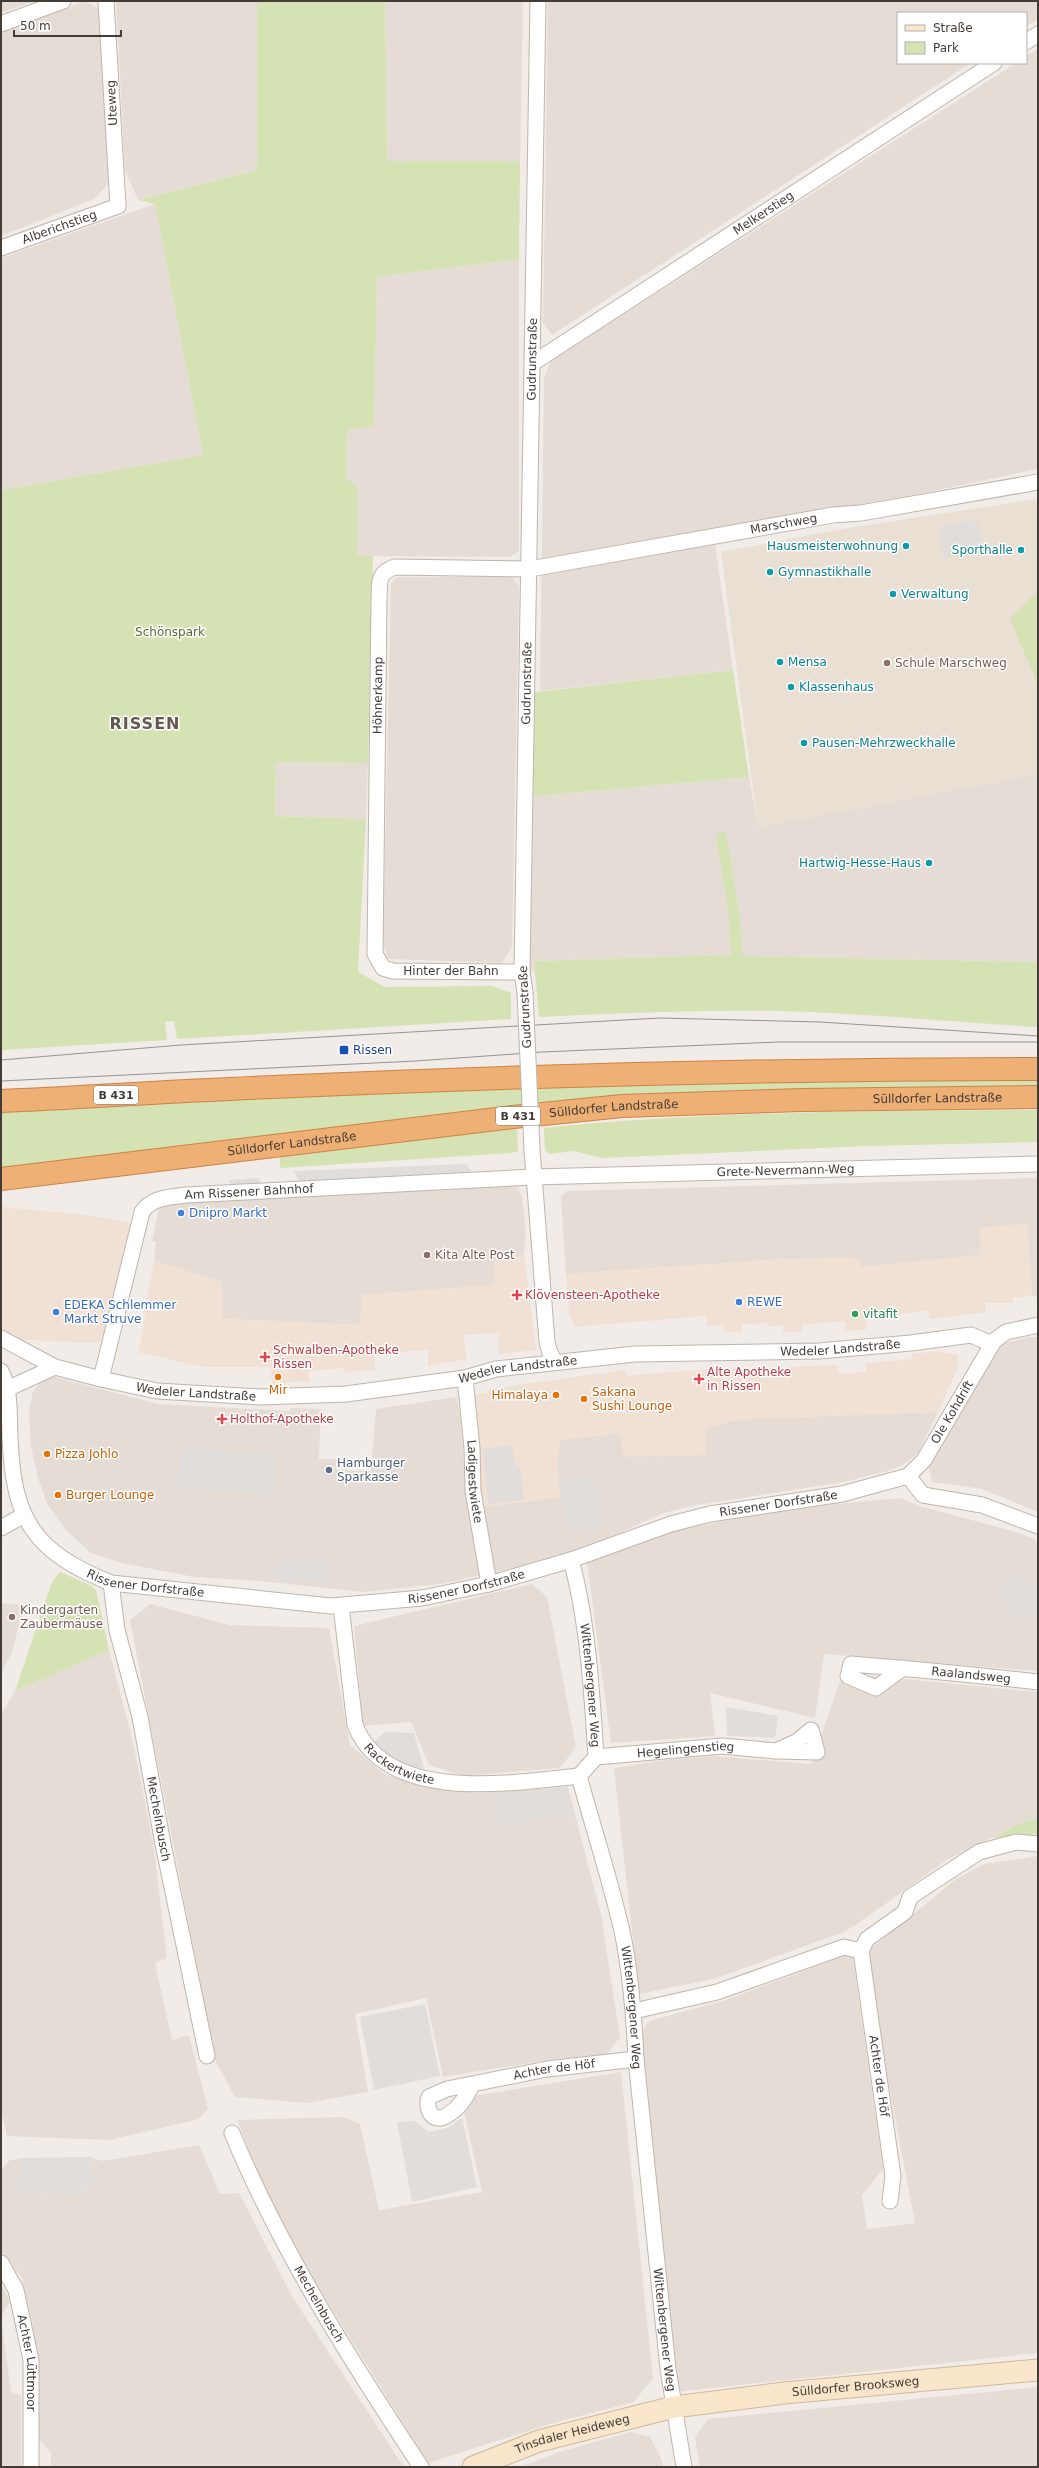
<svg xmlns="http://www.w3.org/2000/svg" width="1039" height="2468" font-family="'DejaVu Sans',sans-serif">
  <rect width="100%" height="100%" fill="#f1ece7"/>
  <path fill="#e5ddd5" d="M 1,1 L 34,1 L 1,13 Z
    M 85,1 L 102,11 L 110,182 L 94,199 L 1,236 L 1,32 Z
    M 116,1 L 257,1 L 257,170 L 138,200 L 125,170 Z
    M 385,1 L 523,1 L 520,161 L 387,161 Z
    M 548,1 L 1038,1 L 1038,19 L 1026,27 L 1026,13 L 898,13 L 898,63 L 971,63 L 552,335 L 543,323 Z
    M 1038,49 L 1038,469 L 714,537 L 733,670 L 540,691 L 544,378 L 551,361 L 1016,63 L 1026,63 L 1026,56 Z
    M 155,204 L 203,455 L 1,490 L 1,258 Z
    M 519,259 L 519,551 L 510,557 L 357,556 L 357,489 L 346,477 L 347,430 L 374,426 L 377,277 Z
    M 397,577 L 512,577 L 519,586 L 512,947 L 502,963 L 388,959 L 383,944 L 391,583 Z
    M 276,762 L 368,763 L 366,819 L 275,816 Z
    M 1038,774 L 1038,962 L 743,956 L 740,916 L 726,833 L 731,955 L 534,961 L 535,971 L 522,972 L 525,797 L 749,777 L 758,827 Z
    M 1038,1178 L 1038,1297 L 1032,1296 L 1027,1224 L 980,1228 L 982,1255 L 860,1267 L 859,1258 L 786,1259 L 566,1274 L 561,1196 L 567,1191 Z
    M 498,1186 L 517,1187 L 522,1196 L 526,1232 L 524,1255 L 494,1260 L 495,1285 L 362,1295 L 360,1325 L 223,1319 L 222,1282 L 154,1261 L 156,1242 L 152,1241 L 159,1208 L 171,1202 Z
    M 1029,1337 L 1038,1337 L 1038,1512 L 982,1489 L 932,1482 L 929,1468 L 1000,1344 Z
    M 51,1376 L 158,1404 L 290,1411 L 291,1408 L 321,1409 L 319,1459 L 336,1459 L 336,1470 L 371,1471 L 376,1409 L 457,1397 L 461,1423 L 466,1495 L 485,1507 L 560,1497 L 557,1465 L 560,1440 L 619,1433 L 706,1455 L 705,1428 L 739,1419 L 938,1412 L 918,1453 L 903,1465 L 888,1471 L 844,1482 L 691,1506 L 664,1513 L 592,1545 L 505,1570 L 440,1584 L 364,1592 L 260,1581 L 194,1577 L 122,1563 L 91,1553 L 66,1530 L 47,1504 L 38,1478 L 31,1447 L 29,1410 L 33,1391 L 39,1384 Z
    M 900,1498 L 923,1507 L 1020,1533 L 1038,1541 L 1038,1671 L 824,1654 L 815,1718 L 710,1693 L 715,1736 L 611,1743 L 587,1562 L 669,1531 L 795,1508 Z
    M 532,1584 L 547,1597 L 576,1747 L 560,1768 L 463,1776 L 429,1765 L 411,1722 L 363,1726 L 354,1626 Z
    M 1,1603 L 24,1605 L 12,1652 L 1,1675 Z
    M 150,1604 L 229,1625 L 329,1628 L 350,1745 L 385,1775 L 476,1793 L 568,1787 L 601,1915 L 620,2037 L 607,2054 L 547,2060 L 443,2077 L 426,1998 L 355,2014 L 368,2092 L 307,2103 L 235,2097 L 215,2060 L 130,1620 Z
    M 109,1650 L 133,1742 L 153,1842 L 167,1958 L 155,1963 L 172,2040 L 189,2035 L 208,2109 L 199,2119 L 110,2140 L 7,2136 L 1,2109 L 1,1714 L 15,1691 Z
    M 862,1675 L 1038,1692 L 1038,1818 L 1021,1823 L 945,1861 L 856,1925 L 841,1933 L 714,1979 L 639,1994 L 614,1768 L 666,1760 L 712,1756 L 811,1764 L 840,1681 Z
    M 1038,1856 L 1038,2353 L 675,2392 L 639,2039 L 649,2021 L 726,2000 L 852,1953 L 883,2169 L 862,2195 L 867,2229 L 915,2223 L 864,1954 L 956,1879 L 984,1864 Z
    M 621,2072 L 653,2378 L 634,2402 L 553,2423 L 428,2463 L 275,2218 L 237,2120 L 344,2117 L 360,2124 L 379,2210 L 482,2192 L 461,2098 Z
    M 199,2145 L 220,2194 L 239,2193 L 293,2298 L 404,2467 L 51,2467 L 51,2453 L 39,2439 L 34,2331 L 22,2278 L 1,2250 L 1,2170 L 8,2161 L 21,2158 L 17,2192 L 83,2195 L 83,2190 L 96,2187 L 89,2157 L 103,2161 Z
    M 1,2284 L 10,2302 L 1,2317 L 11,2392 L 21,2395 L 21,2467 L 1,2467 Z
    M 1038,2387 L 1038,2467 L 700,2467 L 695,2437 L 708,2419 Z
    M 631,2432 L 650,2437 L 661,2458 L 663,2467 L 521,2467 L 556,2453 Z"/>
  <path fill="#f1e0d4" d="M 1,1207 L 78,1214 L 129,1222 L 130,1227 L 104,1341 L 92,1343 L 10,1339 L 1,1333 Z
    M 1027,1224 L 1032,1296 L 1013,1298 L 1013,1303 L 985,1303 L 986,1312 L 930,1319 L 928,1310 L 866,1319 L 867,1329 L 846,1331 L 845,1321 L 802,1325 L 802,1331 L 783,1333 L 783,1325 L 767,1327 L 767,1323 L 742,1324 L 742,1331 L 724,1332 L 724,1325 L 707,1326 L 706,1316 L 574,1327 L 569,1313 L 566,1274 L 786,1259 L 859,1258 L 860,1267 L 981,1255 L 980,1228 Z
    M 524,1255 L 536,1350 L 498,1354 L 499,1333 L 464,1335 L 466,1359 L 428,1366 L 428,1350 L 380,1353 L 380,1356 L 374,1356 L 375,1370 L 346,1372 L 344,1368 L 309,1371 L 309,1381 L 272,1384 L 271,1368 L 265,1367 L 204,1367 L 138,1352 L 146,1317 L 144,1311 L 154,1261 L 222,1282 L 223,1319 L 360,1325 L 362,1295 L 495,1285 L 494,1260 Z
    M 938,1351 L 957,1355 L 959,1364 L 938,1412 L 739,1419 L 705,1428 L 706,1455 L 624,1457 L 619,1433 L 560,1440 L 557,1465 L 560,1497 L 485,1507 L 479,1481 L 474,1394 L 488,1393 L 489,1389 L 625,1370 L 627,1376 L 670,1372 L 837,1365 L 839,1374 L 866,1372 L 866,1363 L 912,1359 L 911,1354 Z"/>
  <path fill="#e9dfd2" d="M 1038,499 L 1038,774 L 758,827 L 721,552 L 842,529 Z"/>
  <path fill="#d5e2b4" d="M 257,1 L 385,1 L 387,161 L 520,161 L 519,259 L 377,277 L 374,426 L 347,430 L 346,477 L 357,488 L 357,556 L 373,556 L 368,763 L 276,762 L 275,816 L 366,819 L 358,972 L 385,987 L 492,986 L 511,993 L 511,1019 L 177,1039 L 174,1021 L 165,1022 L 167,1040 L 1,1050 L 1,490 L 203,455 L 155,204 L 138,200 L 257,170 Z
    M 1038,591 L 1038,684 L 1010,619 Z
    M 733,670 L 749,777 L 525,797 L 527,693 Z
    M 726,832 L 740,916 L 743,956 L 1038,962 L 1038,1027 C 951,1022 865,1013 778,1011 C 699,1010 619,1013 539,1017 L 534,961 L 731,955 L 729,917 L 716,834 Z
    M 1038,1081 L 1038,1090 L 879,1092 L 1,1172 L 1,1108 C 347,1092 692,1079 1038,1081 Z
    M 1038,1110 L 1038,1142 L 867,1146 L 602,1158 L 574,1151 L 550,1154 L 545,1150 L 544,1128 C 708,1111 873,1111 1038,1110 Z
    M 517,1126 L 518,1151 L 511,1153 L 280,1168 L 280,1156 Z
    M 60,1572 L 92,1586 L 96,1590 L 109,1650 L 15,1691 L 52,1582 Z
    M 1038,1818 L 1038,1834 L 992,1838 L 1021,1823 Z"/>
  <path fill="#e0dddb" d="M 977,520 L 983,552 L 944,559 L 938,527 Z
    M 466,1164 L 472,1172 L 299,1181 L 294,1171 Z
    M 258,1178 L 263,1186 L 233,1187 L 228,1180 Z
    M 512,1445 L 515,1467 L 520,1466 L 524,1500 L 489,1504 L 482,1449 Z
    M 180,1449 L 277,1454 L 274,1494 L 178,1489 Z
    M 595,1475 L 604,1525 L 569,1532 L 560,1482 Z
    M 276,1559 L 327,1562 L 326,1582 L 275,1578 Z
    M 1010,1573 L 1038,1585 L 1037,1620 L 1006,1616 L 1007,1600 L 995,1598 L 995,1585 L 1009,1586 Z
    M 726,1707 L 778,1716 L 775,1738 L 727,1736 Z
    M 385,1732 L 414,1733 L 424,1769 L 391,1762 L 372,1744 Z
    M 566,1788 L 573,1814 L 497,1825 L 494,1794 Z
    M 425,2004 L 440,2076 L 374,2090 L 360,2017 Z
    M 462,2118 L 477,2187 L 412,2202 L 397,2122 L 415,2121 L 429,2132 L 448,2128 Z
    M 89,2157 L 96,2187 L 83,2190 L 83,2196 L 17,2192 L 21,2158 Z"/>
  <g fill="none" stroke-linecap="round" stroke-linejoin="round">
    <g stroke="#bfb5ad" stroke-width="17">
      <g id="street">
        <path d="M 1,24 L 63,1"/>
        <path d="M 1026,42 L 1038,34"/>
        <path id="s1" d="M 1,248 L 118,206 L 106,1"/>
        <path id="s2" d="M 533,363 L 994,63"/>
        <path id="s3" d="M 522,972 L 393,971 L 383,968 L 375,954 L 379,601 C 380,584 376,573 395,567 L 530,569 L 833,515 L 861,513 L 1038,482"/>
        <path id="s4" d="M 525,992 L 522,972 L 538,1"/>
        <path d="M 532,1150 L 547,1342 L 550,1353 L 555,1362"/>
        <path id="s5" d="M 1,1338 L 55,1367 L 101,1379 L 157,1391 L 261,1397 L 346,1394 L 465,1378 L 496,1369 L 635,1354 L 819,1351 L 911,1343 L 971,1335 L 992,1344"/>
        <path id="s6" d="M 1,1371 C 11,1391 9,1416 10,1437 C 13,1520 34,1552 111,1583 L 331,1606 L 422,1598 L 489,1584 L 571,1560 L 671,1524 L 710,1514 L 842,1494 L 908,1476"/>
        <path id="s7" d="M 465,1378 L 472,1448 L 473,1491 L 489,1584"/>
        <path id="s8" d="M 101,1379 L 142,1212 C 152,1197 170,1197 186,1195 L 533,1177 L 1038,1164"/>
        <path d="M 7,1389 L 55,1367"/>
        <path id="s9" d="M 908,1476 L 924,1460 L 994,1341 L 1006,1332 L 1038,1325"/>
        <path d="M 908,1476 L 923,1495 L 982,1505 L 1038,1526"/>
        <path d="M 1,1528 L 24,1515"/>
        <path id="s10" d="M 571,1560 C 588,1621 592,1694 596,1757 L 579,1776"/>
        <path id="s11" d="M 111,1583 L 117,1630 L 140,1717 L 163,1844 L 207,2056"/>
        <path id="s12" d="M 341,1606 L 355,1725 C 386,1804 512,1783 579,1776"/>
        <path id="s13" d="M 903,1668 L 876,1688 L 848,1676 L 851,1664 C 913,1669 976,1675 1038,1682"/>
        <path id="s14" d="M 596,1757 L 722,1746 L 776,1751 L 817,1752 L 811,1730 L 796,1742 L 776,1751"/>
        <path id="s15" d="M 579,1776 C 593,1827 610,1879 622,1931 C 631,1973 634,2016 636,2059 L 668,2369 L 684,2467"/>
        <path d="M 634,2011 L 717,1992 L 844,1947 L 861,1951"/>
        <path id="s16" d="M 472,2084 C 467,2097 458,2109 446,2116 C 432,2124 425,2108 429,2097 L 447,2089 L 547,2069 L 636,2059"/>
        <path id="s17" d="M 232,2133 C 281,2251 351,2361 421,2467"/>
        <path d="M 890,2201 L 893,2176 L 861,1951 L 867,1939 L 905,1912 L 910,1897 L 979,1852 L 1016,1842 L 1038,1844"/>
        <path id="s18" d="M 1,2263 L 16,2290 L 31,2360 L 31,2467"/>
      </g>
    </g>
    <g stroke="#cfb99d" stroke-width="23">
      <g id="secondary">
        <path id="s19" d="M 473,2467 L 539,2441 L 674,2407 L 784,2393 L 1038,2370"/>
      </g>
    </g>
    <g stroke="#cc8346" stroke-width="24">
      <g id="highway">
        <path d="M 1,1101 C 77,1098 154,1092 230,1089 C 499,1076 769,1069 1038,1069"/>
        <path id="s20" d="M 1,1179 L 513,1117 L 622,1106 L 803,1100 L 1038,1097"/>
      </g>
    </g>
    <use href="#street" stroke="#fff" stroke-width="15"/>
    <use href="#secondary" stroke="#f9e5ca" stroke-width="21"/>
    <use href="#highway" stroke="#eeb075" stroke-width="22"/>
    <path stroke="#959595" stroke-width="1" d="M 1,1060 L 181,1045 L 660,1018 L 820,1022 L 1038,1036
      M 1,1081 L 416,1061 L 542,1052 L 778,1042 L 1038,1042"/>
    <g stroke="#bfb5ad" stroke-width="17" stroke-linecap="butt">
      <path id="street-bridge" d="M 525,992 L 532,1150"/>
    </g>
    <use href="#street-bridge" stroke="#fff" stroke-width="15"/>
  </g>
  <g fill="#0f9aa8" stroke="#fff" stroke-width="1.5">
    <circle cx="906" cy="546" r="4"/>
    <circle cx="1021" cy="550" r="4"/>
    <circle cx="770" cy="572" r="4"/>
    <circle cx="893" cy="594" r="4"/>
    <circle cx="780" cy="662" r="4"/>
    <circle cx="791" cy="687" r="4"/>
    <circle cx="804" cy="743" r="4"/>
    <circle cx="929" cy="863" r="4"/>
  </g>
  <g fill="#8d6e63" stroke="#fff" stroke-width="1.5">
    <circle cx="887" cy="663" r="4"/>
    <circle cx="427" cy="1255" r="4"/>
    <circle cx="12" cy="1617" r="4"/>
  </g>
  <rect fill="#1a4fb4" stroke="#fff" stroke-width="1.5" x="339" y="1045" width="10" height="10" rx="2"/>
  <g fill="#3f7fe0" stroke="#fff" stroke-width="1.5">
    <circle cx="181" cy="1213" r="4"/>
    <circle cx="739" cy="1302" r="4"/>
    <circle cx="56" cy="1312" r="4"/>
  </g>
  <g fill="#e0444e" stroke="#fff" stroke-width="1.5">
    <path d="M515 1289h4v4h4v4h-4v4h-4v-4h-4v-4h4z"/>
    <path d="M263 1351h4v4h4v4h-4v4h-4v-4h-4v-4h4z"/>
    <path d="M697 1373h4v4h4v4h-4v4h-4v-4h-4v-4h4z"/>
    <path d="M220 1413h4v4h4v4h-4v4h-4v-4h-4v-4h4z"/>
  </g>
  <circle fill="#2e9e5b" stroke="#fff" stroke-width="1.5" cx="855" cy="1314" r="4"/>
  <g fill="#e8710a" stroke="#fff" stroke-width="1.5">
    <circle cx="278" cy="1377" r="4"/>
    <circle cx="556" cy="1395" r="4"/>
    <circle cx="584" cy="1399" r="4"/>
    <circle cx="47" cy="1454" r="4"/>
    <circle cx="58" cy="1495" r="4"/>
  </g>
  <circle fill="#5c6f8a" stroke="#fff" stroke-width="1.5" cx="329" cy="1470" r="4"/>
  <g text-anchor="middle" stroke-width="3" stroke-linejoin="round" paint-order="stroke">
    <g fill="#fff" stroke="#7c7673" stroke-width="1">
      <rect x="94" y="1086" width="44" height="18" rx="3"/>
      <rect x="496" y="1107" width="44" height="18" rx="3"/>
    </g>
    <g font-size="11" font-weight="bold" fill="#443c37">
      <text x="116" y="1099">B 431</text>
      <text x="518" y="1120">B 431</text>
    </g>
    <g font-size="12" fill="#443c37" stroke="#fff">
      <text transform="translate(112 103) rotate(-93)" y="4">Uteweg</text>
      <text dy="4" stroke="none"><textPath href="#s2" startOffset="275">Melkerstieg</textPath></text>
      <text dy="4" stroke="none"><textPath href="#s1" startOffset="62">Alberichstieg</textPath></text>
      <text dy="4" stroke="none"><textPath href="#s4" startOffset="633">Gudrunstraße</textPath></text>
      <text dy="4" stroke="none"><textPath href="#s3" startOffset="943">Marschweg</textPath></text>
      <text dy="4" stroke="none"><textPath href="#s4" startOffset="309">Gudrunstraße</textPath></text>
      <text dy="4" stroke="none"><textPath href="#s3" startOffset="414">Höhnerkamp</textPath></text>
      <text x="451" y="975">Hinter der Bahn</text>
      <text transform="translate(525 1007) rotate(-93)" y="4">Gudrunstraße</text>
      <text dy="4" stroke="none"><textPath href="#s20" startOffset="941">Sülldorfer Landstraße</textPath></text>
      <text dy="4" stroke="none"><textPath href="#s20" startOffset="617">Sülldorfer Landstraße</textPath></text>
      <text dy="4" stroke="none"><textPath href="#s20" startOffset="293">Sülldorfer Landstraße</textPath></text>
      <text dy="4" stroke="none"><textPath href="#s8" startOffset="821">Grete-Nevermann-Weg</textPath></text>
      <text dy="4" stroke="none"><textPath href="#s8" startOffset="284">Am Rissener Bahnhof</textPath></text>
      <text dy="4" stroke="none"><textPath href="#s5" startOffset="853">Wedeler Landstraße</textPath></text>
      <text dy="4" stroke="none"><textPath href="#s5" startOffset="529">Wedeler Landstraße</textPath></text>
      <text dy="4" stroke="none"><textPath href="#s5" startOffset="205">Wedeler Landstraße</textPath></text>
      <text dy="4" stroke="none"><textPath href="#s9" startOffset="78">Ole Kohdrift</textPath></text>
      <text dy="4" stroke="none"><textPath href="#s7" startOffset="104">Ladigestwiete</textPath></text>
      <text dy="4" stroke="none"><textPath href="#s6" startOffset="942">Rissener Dorfstraße</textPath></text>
      <text dy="4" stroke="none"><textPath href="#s6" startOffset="294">Rissener Dorfstraße</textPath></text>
      <text dy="4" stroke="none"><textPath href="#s6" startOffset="618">Rissener Dorfstraße</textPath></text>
      <text dy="4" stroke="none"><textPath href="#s13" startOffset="197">Raalandsweg</textPath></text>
      <text dy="4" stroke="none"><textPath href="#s10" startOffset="127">Wittenbergener Weg</textPath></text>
      <text dy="4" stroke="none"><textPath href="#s14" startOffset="90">Hegelingenstieg</textPath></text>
      <text dy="4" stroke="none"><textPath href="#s12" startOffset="182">Rackertwiete</textPath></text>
      <text dy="4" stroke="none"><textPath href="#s11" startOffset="241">Mechelnbusch</textPath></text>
      <text dy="4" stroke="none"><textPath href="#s15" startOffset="238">Wittenbergener Weg</textPath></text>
      <text dy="4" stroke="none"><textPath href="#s16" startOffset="205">Achter de Höf</textPath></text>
      <text transform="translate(879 2076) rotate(82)" y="4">Achter de Höf</text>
      <text dy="4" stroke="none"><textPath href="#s17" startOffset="192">Mechelnbusch</textPath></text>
      <text dy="4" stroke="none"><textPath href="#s15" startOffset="562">Wittenbergener Weg</textPath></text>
      <text dy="4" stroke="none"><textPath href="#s18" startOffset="105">Achter Lüttmoor</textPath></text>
      <text dy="4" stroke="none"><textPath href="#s19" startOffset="393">Sülldorfer Brooksweg</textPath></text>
      <text dy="4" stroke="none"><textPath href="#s19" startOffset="105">Tinsdaler Heideweg</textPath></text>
    </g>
    <g font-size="12" fill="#0d838f" stroke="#fff" text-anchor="start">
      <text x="898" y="550" text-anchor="end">Hausmeisterwohnung</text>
      <text x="1013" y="554" text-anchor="end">Sporthalle</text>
      <text x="778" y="576">Gymnastikhalle</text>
      <text x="901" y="598">Verwaltung</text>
      <text x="788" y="666">Mensa</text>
      <text x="799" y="691">Klassenhaus</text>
      <text x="812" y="747">Pausen-Mehrzweckhalle</text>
      <text x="921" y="867" text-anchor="end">Hartwig-Hesse-Haus</text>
    </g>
    <g font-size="12" fill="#536f30" stroke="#fff">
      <text x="170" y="636">Schönspark</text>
    </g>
    <g font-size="12" fill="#785e54" stroke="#fff" text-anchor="start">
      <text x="895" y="667">Schule Marschweg</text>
      <text x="435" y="1259">Kita Alte Post</text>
      <text x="20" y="1614">Kindergarten<tspan x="20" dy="14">Zaubermäuse</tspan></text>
    </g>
    <g font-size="12" fill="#164399" stroke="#fff" text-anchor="start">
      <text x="353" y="1054">Rissen</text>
    </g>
    <g font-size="12" fill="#366cbe" stroke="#fff" text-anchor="start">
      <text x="189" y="1217">Dnipro Markt</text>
      <text x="747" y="1306">REWE</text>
      <text x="64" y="1309">EDEKA Schlemmer<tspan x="64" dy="14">Markt Struve</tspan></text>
    </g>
    <g font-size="12" fill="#be3a42" stroke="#fff" text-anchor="start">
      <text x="525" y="1299">Klövensteen-Apotheke</text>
      <text x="273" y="1354">Schwalben-Apotheke<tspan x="273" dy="14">Rissen</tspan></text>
      <text x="707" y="1376">Alte Apotheke<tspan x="707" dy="14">in Rissen</tspan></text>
      <text x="230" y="1423">Holthof-Apotheke</text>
    </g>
    <g font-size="12" fill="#27864d" stroke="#fff" text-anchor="start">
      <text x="863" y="1318">vitafit</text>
    </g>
    <g font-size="12" fill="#c56008" stroke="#fff" text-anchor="start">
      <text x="278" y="1394" text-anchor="middle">Mir</text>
      <text x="592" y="1396">Sakana<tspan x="592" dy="14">Sushi Lounge</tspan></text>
      <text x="548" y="1399" text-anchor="end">Himalaya</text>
      <text x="55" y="1458">Pizza Johlo</text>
      <text x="66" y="1499">Burger Lounge</text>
    </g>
    <g font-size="12" fill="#4e5e75" stroke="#fff" text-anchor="start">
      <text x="337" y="1467">Hamburger<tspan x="337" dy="14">Sparkasse</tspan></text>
    </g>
    <g font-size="16" font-weight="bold" letter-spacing="1" fill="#65584f" stroke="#fff">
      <text x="145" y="729">RISSEN</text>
    </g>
  </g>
  <rect width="1039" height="2468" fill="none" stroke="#443c37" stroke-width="4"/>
  <rect x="897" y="12" width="130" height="52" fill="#ffffff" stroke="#b4b1af"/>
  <rect x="905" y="25" width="20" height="6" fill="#f9e5ca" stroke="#b4b1af"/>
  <text x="933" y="32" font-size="12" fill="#443c37">Straße</text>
  <rect x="905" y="42" width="20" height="12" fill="#d5e2b4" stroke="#b4b1af"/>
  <text x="933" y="52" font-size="12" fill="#443c37">Park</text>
  <path d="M14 30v6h107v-6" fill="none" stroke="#443c37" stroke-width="2"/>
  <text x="20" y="30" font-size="12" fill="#443c37" stroke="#ffffff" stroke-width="3" paint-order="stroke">50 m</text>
</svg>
